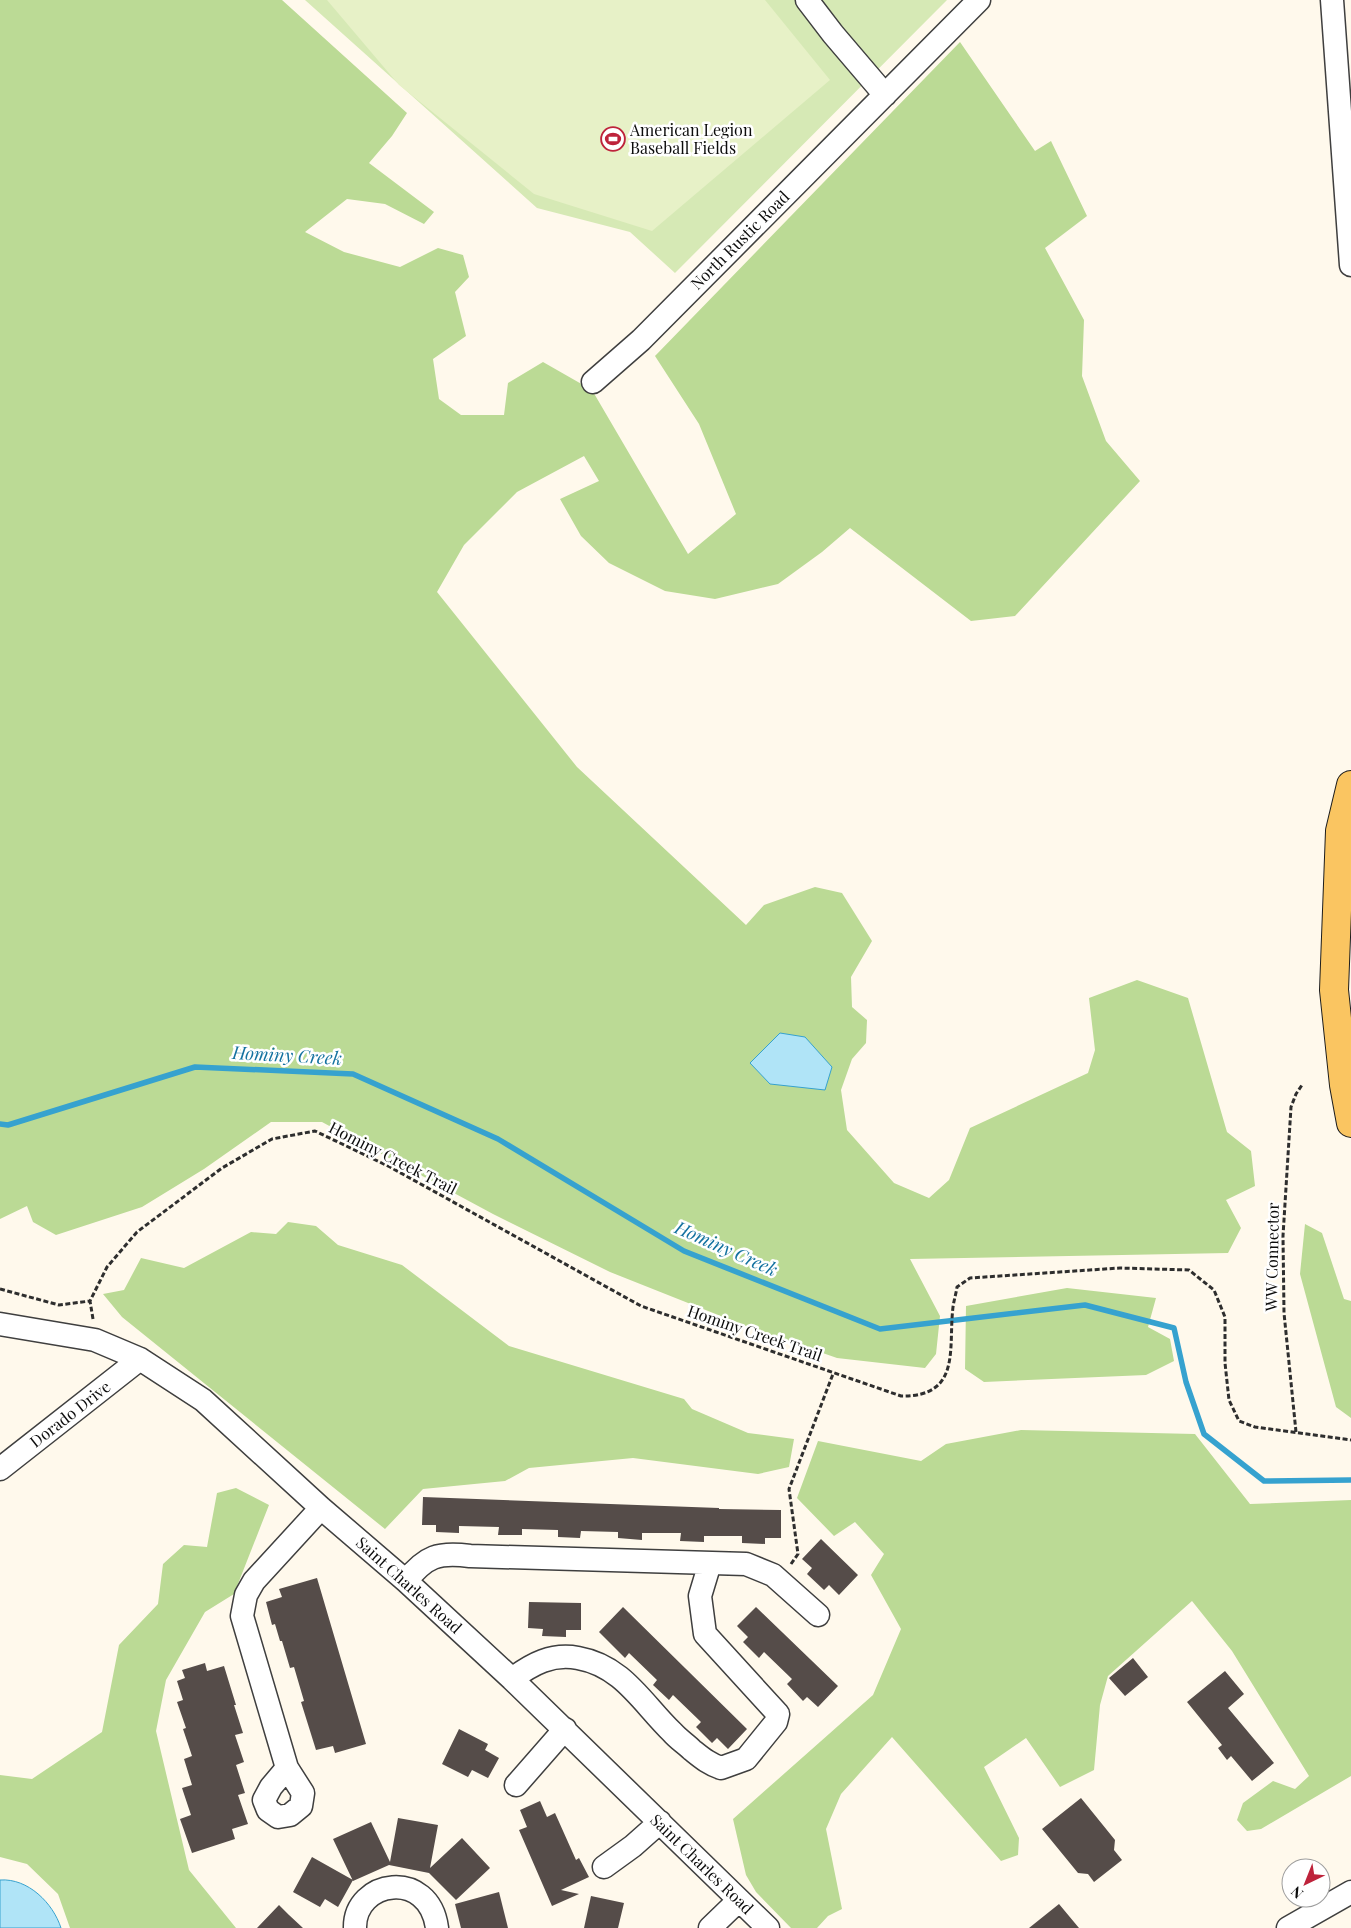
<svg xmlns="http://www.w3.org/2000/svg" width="1351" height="1928" font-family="'Playfair Display',serif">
  <rect width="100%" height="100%" fill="#fff9ec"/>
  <path fill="#d6e9b5" d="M 305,0 L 947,0 L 675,273 L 630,232 L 537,208 Z"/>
  <path fill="#bbda95" d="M 0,0 L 282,0 L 407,113 L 392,136 L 369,163 L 434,212 L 424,224 L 385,204 L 347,199 L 305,232 L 344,252 L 400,267 L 438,248 L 463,255 L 469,277 L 455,292 L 466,336 L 433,359 L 439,399 L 461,415 L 504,415 L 508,383 L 543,362 L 592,390 L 688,554 L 736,514 L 699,424 L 655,356 L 960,42 L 1035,151 L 1051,141 L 1087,216 L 1045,248 L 1084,320 L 1082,376 L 1106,441 L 1140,481 L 1015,616 L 971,621 L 850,528 L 822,552 L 778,584 L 715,599 L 665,591 L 609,563 L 581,536 L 560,499 L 599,481 L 584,456 L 517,492 L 464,545 L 437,592 L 577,767 L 746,925 L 764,905 L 815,887 L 842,893 L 872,941 L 851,977 L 852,1007 L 867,1020 L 866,1043 L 852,1059 L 841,1090 L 847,1130 L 894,1183 L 929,1198 L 949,1180 L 970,1128 L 1088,1073 L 1095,1050 L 1089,998 L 1137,980 L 1188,998 L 1227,1132 L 1251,1151 L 1255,1186 L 1226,1200 L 1241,1228 L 1228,1253 L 910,1259 L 940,1316 L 936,1354 L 925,1368 L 837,1358 L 751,1328 L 610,1272 L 493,1214 L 322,1122 L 271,1122 L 204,1169 L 142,1207 L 56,1235 L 33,1222 L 27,1206 L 0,1219 Z
    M 288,1222 L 316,1226 L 338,1245 L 402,1265 L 509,1346 L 684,1399 L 692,1409 L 748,1433 L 794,1439 L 789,1467 L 758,1474 L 633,1458 L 529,1468 L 505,1481 L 423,1489 L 385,1529 L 122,1317 L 103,1294 L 124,1290 L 141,1258 L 184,1268 L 251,1232 L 276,1234 Z
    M 1305,1224 L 1322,1233 L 1344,1299 L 1351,1301 L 1351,1418 L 1336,1407 L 1300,1274 Z
    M 1067,1288 L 1156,1298 L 1148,1327 L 1170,1339 L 1174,1361 L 1146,1375 L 984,1382 L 965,1369 L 966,1306 Z
    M 1021,1430 L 1195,1434 L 1250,1504 L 1351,1500 L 1351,1776 L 1261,1829 L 1247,1831 L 1237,1820 L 1243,1803 L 1273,1781 L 1295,1789 L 1309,1776 L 1232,1651 L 1192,1601 L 1108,1676 L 1100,1705 L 1094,1770 L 1060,1787 L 1026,1738 L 984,1767 L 1019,1838 L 1018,1855 L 1001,1861 L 892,1737 L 841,1794 L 826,1829 L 842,1909 L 828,1916 L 817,1928 L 791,1928 L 756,1892 L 746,1875 L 733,1819 L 873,1695 L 901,1629 L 871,1575 L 884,1554 L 855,1522 L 834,1536 L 797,1498 L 818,1441 L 921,1461 L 946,1444 Z
    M 236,1488 L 269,1505 L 234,1594 L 205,1612 L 166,1680 L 156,1731 L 189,1870 L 236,1928 L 70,1928 L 58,1894 L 27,1864 L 0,1857 L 0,1775 L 32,1779 L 102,1732 L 119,1645 L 158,1604 L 163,1564 L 184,1545 L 207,1547 L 217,1493 Z"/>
  <path fill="#e7f1c7" d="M 327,0 L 765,0 L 830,80 L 652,231 L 534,194 L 399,85 Z"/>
  <path fill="#b0e4f7" stroke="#36a2cf" d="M 780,1033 L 805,1037 L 832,1067 L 825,1090 L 770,1084 L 750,1063 Z
    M 0,1880 C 28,1878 53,1903 61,1928 L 0,1928 Z"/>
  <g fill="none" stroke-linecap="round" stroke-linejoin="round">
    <path stroke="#36a2cf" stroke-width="5.5" d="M 0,1124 L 8,1125 L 195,1067 L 353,1074 L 498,1139 L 684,1251 L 880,1329 L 1085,1305 L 1174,1328 L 1186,1382 L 1204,1434 L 1264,1481 L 1351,1480"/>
  </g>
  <path fill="#554c49" d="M 423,1497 L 719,1508 L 719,1509 L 781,1510 L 781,1538 L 765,1538 L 765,1544 L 742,1543 L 742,1536 L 704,1536 L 704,1542 L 680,1541 L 681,1533 L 642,1533 L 642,1540 L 618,1538 L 618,1532 L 581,1531 L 580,1538 L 558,1537 L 558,1530 L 522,1529 L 522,1535 L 498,1535 L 499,1527 L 459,1526 L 459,1533 L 436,1532 L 436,1525 L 422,1525 Z
    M 821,1539 L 858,1575 L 839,1595 L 829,1585 L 824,1590 L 807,1574 L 812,1568 L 802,1559 Z
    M 317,1578 L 366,1744 L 335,1753 L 333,1746 L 316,1750 L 301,1702 L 304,1701 L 294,1667 L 290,1668 L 282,1641 L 280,1641 L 275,1624 L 272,1625 L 266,1602 L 282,1597 L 279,1589 Z
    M 529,1602 L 581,1603 L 581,1630 L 566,1630 L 566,1637 L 542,1636 L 543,1629 L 528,1628 Z
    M 623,1607 L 747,1729 L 728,1749 L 717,1738 L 712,1743 L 696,1727 L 701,1722 L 673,1695 L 669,1700 L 653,1685 L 657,1680 L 629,1653 L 625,1658 L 599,1632 Z
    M 756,1607 L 838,1686 L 818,1707 L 807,1697 L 803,1701 L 787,1684 L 792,1679 L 764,1652 L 759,1658 L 743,1642 L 748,1637 L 737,1626 Z
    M 1133,1658 L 1148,1677 L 1125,1696 L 1109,1678 Z
    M 205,1663 L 207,1671 L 224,1666 L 236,1705 L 234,1705 L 243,1733 L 235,1735 L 244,1762 L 236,1765 L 245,1793 L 238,1795 L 248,1824 L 232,1829 L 235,1839 L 192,1853 L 180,1819 L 191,1815 L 182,1788 L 192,1785 L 184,1759 L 192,1756 L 183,1729 L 186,1728 L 177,1702 L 183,1700 L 177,1681 L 185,1678 L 182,1670 Z
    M 1225,1671 L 1244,1694 L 1228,1708 L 1274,1763 L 1252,1781 L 1231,1756 L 1227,1760 L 1218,1748 L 1222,1745 L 1187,1702 Z
    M 459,1729 L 488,1744 L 485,1750 L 499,1758 L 488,1778 L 472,1770 L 468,1777 L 442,1764 Z
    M 1081,1798 L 1115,1840 L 1114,1850 L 1122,1860 L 1094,1882 L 1088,1874 L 1078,1873 L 1042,1829 Z
    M 540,1801 L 547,1817 L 555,1813 L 576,1860 L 579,1858 L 589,1877 L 561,1890 L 579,1894 L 552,1906 L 519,1830 L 527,1827 L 520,1810 Z
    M 398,1818 L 438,1825 L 430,1868 L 462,1838 L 490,1868 L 456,1900 L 429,1873 L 389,1865 L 353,1881 L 333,1839 L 371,1822 L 390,1862 Z
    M 312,1857 L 353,1880 L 338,1907 L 325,1899 L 320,1907 L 293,1892 Z
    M 499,1892 L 508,1928 L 461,1928 L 455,1904 Z
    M 591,1896 L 624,1903 L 618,1928 L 584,1928 Z
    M 1059,1904 L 1079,1928 L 1029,1928 Z
    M 279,1905 L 289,1915 L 303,1928 L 257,1928 Z"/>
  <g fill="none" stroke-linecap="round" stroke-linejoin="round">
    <g stroke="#3f3f3f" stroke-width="25">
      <path id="minor" d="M 807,0 L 833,34 L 885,95
        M 1332,0 L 1351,265
        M 593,382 L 641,340 L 979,0
        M 0,1324 L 95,1340 L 140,1359 L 203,1400 L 321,1508 L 406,1581 L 512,1679 L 768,1928
        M 0,1469 L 140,1359
        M 406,1581 C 426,1556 438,1552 470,1556 L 746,1564 L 773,1575 L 818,1615
        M 512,1679 C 532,1664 552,1653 578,1658 C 623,1666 642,1703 672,1732 C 678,1739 686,1744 692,1750 C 702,1758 709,1764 721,1768 L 746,1759 L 776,1722 L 778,1714 L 705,1634 L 700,1596 L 710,1563
        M 287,1768 L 303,1793 L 301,1806 L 290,1815 L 278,1817 L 268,1810 L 264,1800 L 271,1787 L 287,1768 L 242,1616 L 246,1595 L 254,1581 L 321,1508
        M 516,1785 L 565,1729
        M 604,1867 L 633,1846 L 660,1822
        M 355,1928 C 354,1880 429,1868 437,1928
        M 710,1928 L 739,1900
        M 1288,1928 L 1351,1892"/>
    </g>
    <g stroke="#1d1d1d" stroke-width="30">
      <path id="major" d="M 1351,785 L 1340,831 L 1334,990 L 1344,1085 L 1351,1123"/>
    </g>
    <path stroke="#2e2e2e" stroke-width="3" stroke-dasharray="5 2.5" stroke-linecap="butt" d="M 0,1289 L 59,1305 L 90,1301
      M 93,1319 L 90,1301 L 107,1267 L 137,1232 L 222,1168 L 272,1139 L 315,1131 L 390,1167 L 641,1306 L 901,1396 C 962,1397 948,1348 953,1307 C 954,1300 956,1294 957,1287 L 970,1278 L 1120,1268 L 1189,1270 L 1214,1290 L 1225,1317 L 1225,1363 L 1229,1400 L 1239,1421 L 1255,1427 L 1351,1440
      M 1296,1432 L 1284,1313 L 1283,1236 L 1291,1107 L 1296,1094 L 1302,1085
      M 791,1564 L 798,1554 L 789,1489 L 833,1374"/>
    <use href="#minor" stroke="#fff" stroke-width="22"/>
    <use href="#major" stroke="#fac561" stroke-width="28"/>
  </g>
  <defs>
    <g id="stadium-ring" transform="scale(1.25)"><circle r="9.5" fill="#fff" stroke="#be233b" stroke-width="1.5"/><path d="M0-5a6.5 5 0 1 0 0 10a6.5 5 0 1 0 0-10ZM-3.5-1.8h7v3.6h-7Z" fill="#be233b"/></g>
  </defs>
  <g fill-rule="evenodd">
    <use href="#stadium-ring" x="613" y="139"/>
  </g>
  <g text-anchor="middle" stroke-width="5" stroke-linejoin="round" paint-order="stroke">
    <g font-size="16" fill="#0c0c0c" stroke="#fff" text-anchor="start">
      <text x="630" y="136">American Legion<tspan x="630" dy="18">Baseball Fields</tspan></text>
    </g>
    <g font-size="16" fill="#0c0c0c" stroke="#fff">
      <text transform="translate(740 240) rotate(-45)" y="6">North Rustic Road</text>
      <text transform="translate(393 1158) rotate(27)" y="6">Hominy Creek Trail</text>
      <text transform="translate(1272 1257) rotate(-89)" y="6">WW Connector</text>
      <text transform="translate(755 1333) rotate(19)" y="6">Hominy Creek Trail</text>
      <text transform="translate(70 1414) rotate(-38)" y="6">Dorado Drive</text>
      <text transform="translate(409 1585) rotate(42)" y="6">Saint Charles Road</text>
      <text transform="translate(702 1864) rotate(44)" y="6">Saint Charles Road</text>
    </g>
    <g font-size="18" font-style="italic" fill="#1472a0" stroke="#fff">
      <text transform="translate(287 1056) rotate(3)" y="6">Hominy Creek</text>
      <text transform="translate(726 1249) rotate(24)" y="6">Hominy Creek</text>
    </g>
  </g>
  <g transform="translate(1306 1883) rotate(223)"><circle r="24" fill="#ffffff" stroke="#9e9e9e"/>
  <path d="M0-4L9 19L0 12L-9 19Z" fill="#be233b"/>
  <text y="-8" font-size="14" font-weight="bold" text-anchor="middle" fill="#0c0c0c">N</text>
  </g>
</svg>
